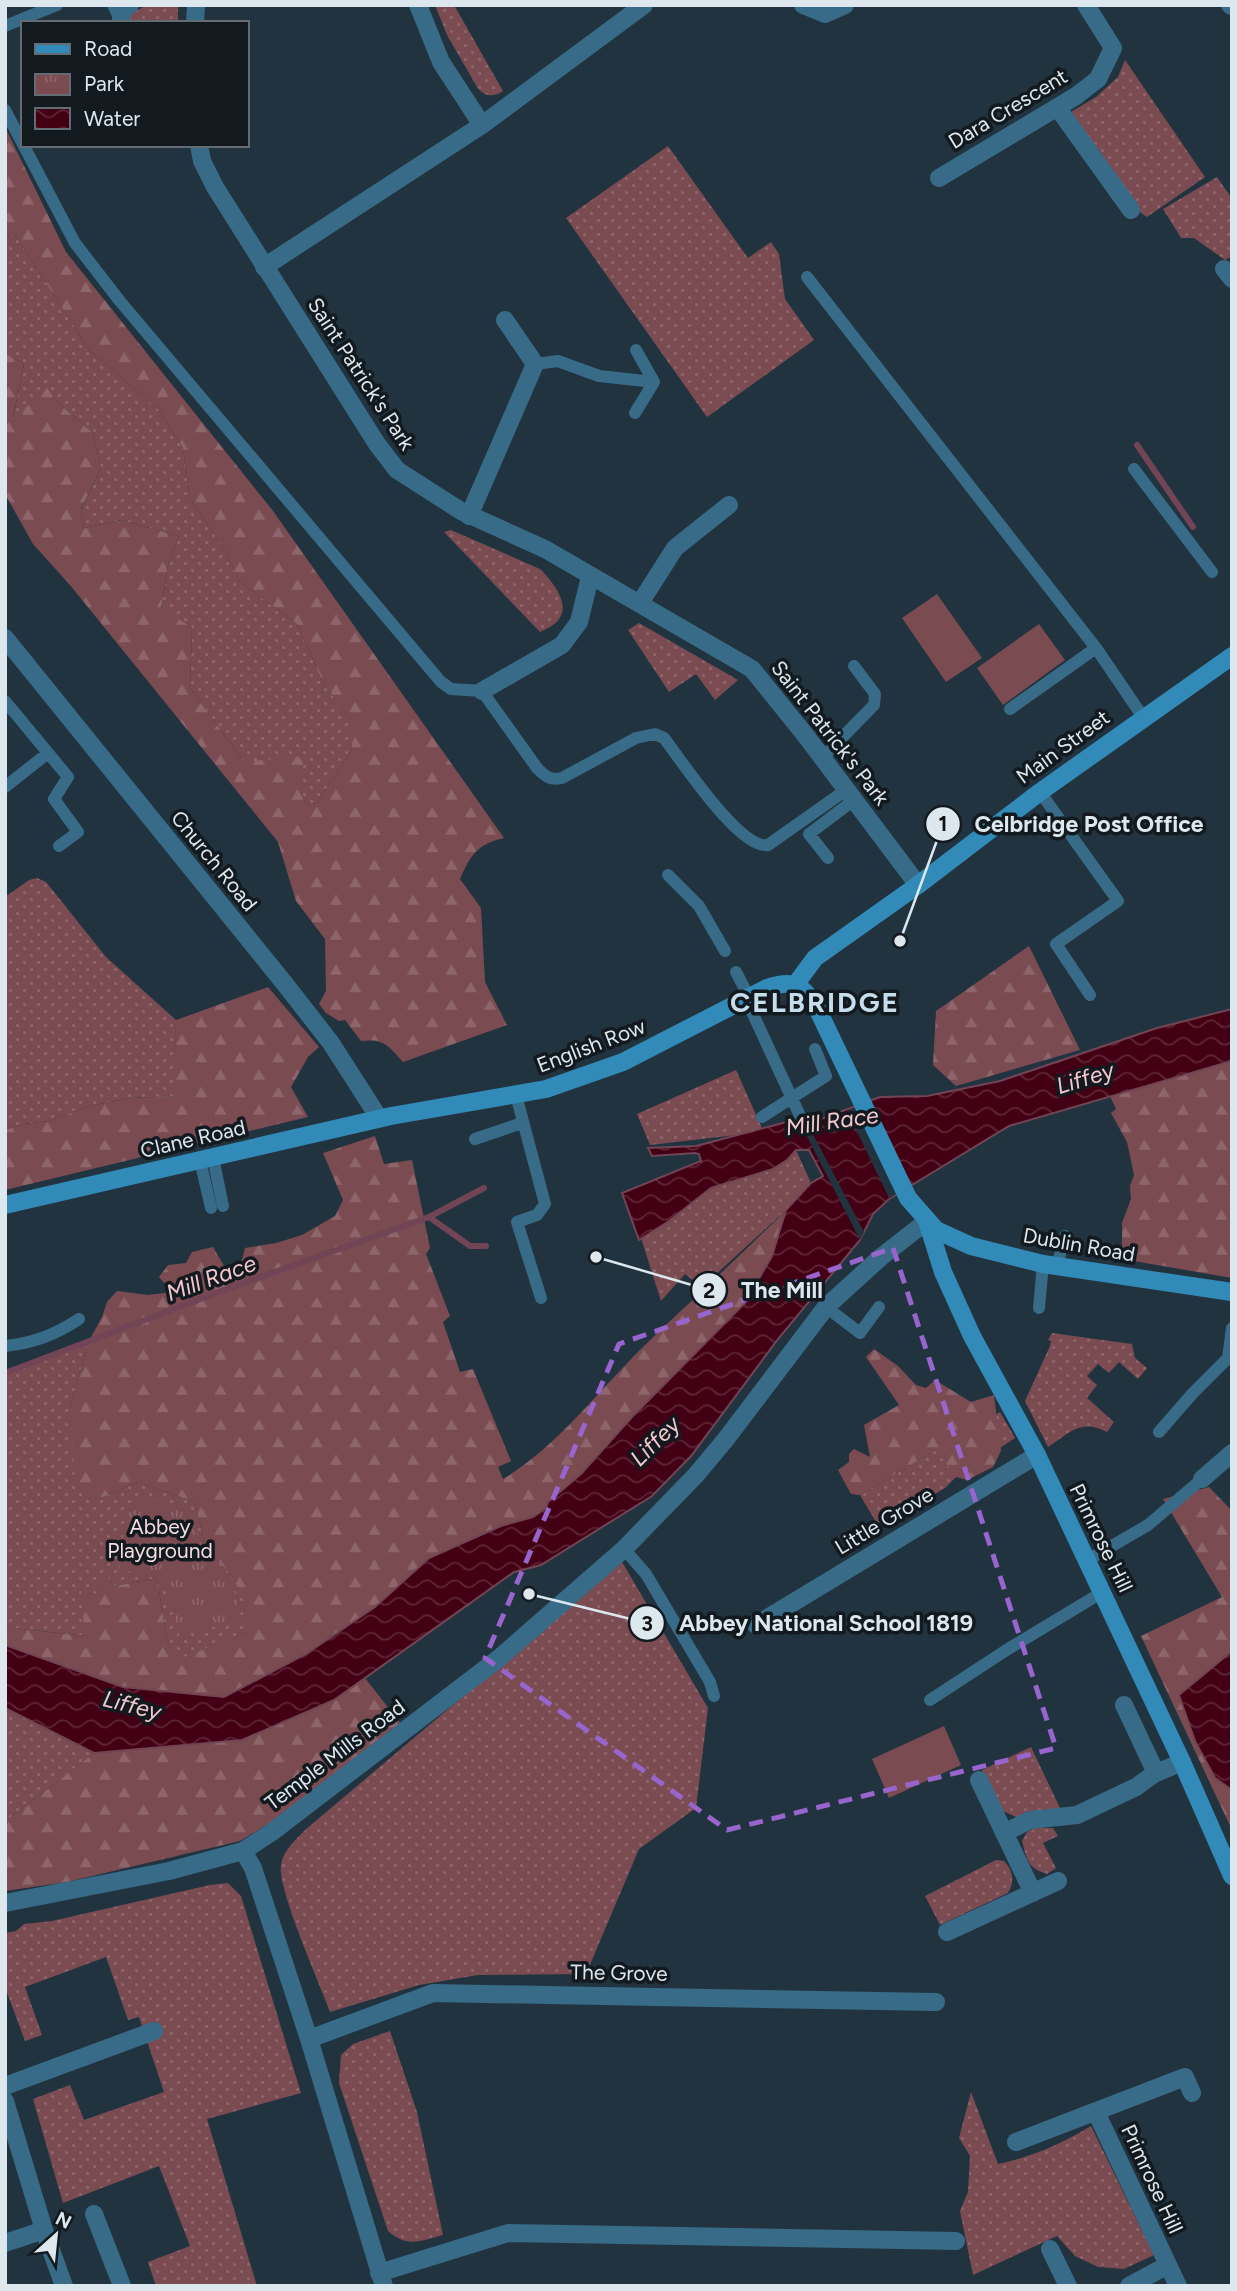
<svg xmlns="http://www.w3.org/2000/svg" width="1237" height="2291" font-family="Figtree,sans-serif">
  <defs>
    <pattern id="grass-dots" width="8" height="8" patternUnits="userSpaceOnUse" patternTransform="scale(1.75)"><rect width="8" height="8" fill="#7b4b52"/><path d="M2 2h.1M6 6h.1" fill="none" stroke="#8d656b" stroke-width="1.8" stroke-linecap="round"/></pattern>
    <pattern id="forest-firs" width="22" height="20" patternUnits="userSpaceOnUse" patternTransform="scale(1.75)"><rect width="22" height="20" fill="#7b4b52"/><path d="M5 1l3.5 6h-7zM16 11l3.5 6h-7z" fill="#8d656b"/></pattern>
    <pattern id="park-tufts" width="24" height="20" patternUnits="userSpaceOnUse" patternTransform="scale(1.75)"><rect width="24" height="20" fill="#7b4b52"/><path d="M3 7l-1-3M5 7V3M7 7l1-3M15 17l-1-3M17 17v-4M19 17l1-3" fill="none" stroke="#8d656b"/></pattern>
    <pattern id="water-waves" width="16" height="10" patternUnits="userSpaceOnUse" patternTransform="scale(1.75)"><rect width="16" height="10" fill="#430014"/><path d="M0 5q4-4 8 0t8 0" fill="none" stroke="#5e2536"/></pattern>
  </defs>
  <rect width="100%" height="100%" fill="#21333f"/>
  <path fill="url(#grass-dots)" d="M 147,5 L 178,5 L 178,23 L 130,23 L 130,14 Z
    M 435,5 L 454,5 L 503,91 L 500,93 C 490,97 484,96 477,87 L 447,35 Z
    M 1125,60 L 1205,177 L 1147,217 L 1134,208 L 1071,112 L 1096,97 L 1118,77 Z
    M 668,146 L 748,258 L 771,242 L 779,254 L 785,299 L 814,340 L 707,417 L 566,218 Z
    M 1217,177 L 1232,199 L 1232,256 L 1225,260 L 1194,238 L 1181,238 L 1163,209 Z
    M 14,233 L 89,350 L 158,409 L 183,448 L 190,499 L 223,547 L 240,582 L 297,624 L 324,685 L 353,721 L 352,750 L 316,804 L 303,801 L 244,762 L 190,688 L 192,627 L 161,610 L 168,565 L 179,536 L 121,520 L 84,528 L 81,510 L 101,469 L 93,433 L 56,401 L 13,418 L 24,364 L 5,353 L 5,239 Z
    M 451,530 L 540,569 C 551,580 571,603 559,619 C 555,625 546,629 540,632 L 444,532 Z
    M 639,623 L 738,680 L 715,700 L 696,674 L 669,692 L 628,630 Z
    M 37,878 L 46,882 L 106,957 L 176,1020 L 175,1096 L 131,1098 L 90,1106 L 49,1121 L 24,1124 L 5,1130 L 5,897 L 29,880 Z
    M 736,1070 L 762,1128 L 745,1134 L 650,1145 L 637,1114 Z
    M 796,1150 L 811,1183 L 786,1210 L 702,1287 L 685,1274 L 661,1301 L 641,1238 L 669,1221 L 711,1188 L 773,1169 L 787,1160 Z
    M 1052,1333 L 1132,1344 L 1135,1358 L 1147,1368 L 1138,1379 L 1119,1362 L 1109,1373 L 1098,1364 L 1087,1376 L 1097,1385 L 1087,1398 L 1114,1422 L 1107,1432 C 1081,1418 1069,1433 1048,1447 L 1025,1401 L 1050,1346 L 1051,1341 L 1048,1340 Z
    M 89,1341 L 70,1406 L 103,1497 L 138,1482 L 195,1502 L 205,1547 L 233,1577 L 248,1609 L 247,1632 L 179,1660 L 167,1641 L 157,1578 L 114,1586 L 104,1573 L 97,1594 L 82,1593 L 86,1636 L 13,1628 L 5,1623 L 5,1374 Z
    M 1000,1412 L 1015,1438 L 956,1477 L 945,1488 L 879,1527 L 860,1495 Z
    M 622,1562 L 708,1708 L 696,1808 L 639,1849 L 586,1974 L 478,1975 L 419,1985 L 330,2012 C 320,1984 277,1889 281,1865 C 283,1850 296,1840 305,1830 Z
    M 5,1708 L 94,1753 L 5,1822 Z
    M 1031,1747 L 1060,1808 L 1026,1813 L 1016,1817 L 1001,1810 L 982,1770 Z
    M 1035,1828 L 1053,1828 L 1058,1836 L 1043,1843 L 1056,1868 L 1047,1874 C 1027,1868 1027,1859 1022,1841 L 1027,1832 Z
    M 996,1860 L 1004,1861 C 1013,1870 1015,1882 1008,1893 L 940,1925 L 925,1896 Z
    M 228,1883 L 241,1896 L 301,2093 L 207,2119 L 257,2286 L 156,2286 L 148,2262 L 190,2246 L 159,2166 L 63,2203 L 33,2099 L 70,2085 L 84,2120 L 164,2092 L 139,2017 L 128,2020 L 106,1957 L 25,1987 L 42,2035 L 25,2041 L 5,1987 L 5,1933 L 16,1931 L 24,1924 L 52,1921 L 210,1885 Z
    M 390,2031 L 417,2112 L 443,2235 C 420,2241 407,2248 388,2231 L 339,2083 L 341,2055 L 353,2044 Z
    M 971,2092 L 998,2164 C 1034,2156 1059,2145 1091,2126 L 1154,2255 L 1124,2269 L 1098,2267 L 1075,2256 L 1057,2236 L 973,2275 L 960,2211 L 968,2192 L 970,2156 L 959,2138 Z"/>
  <path fill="url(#forest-firs)" d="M 5,127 L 66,252 L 273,511 L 504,838 C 477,844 470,856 460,879 L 481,908 L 485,982 L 507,1025 L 403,1062 C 389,1046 384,1038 361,1041 L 345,1020 L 339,1021 L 326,1013 L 319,1004 L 326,991 L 325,939 L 296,901 L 278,842 L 70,585 L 33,544 L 5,494 L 5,353 L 24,364 L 13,417 L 46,386 L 56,401 L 93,433 L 101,469 L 81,509 L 84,528 L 121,520 L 179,536 L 168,565 L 161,609 L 192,627 L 190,688 L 244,762 L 303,756 L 303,801 L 316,804 L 352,750 L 352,720 L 324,685 L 297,624 L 240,582 L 223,547 L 190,499 L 183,448 L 158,409 L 89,350 L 14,233 L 5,239 Z
    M 1029,946 L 1080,1050 L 956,1086 L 933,1065 L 936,1011 Z
    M 268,987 L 319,1047 L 308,1057 L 291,1087 L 308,1117 L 5,1190 L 5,1130 L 24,1124 L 49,1121 L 90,1106 L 131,1098 L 174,1096 L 176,1020 Z
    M 1232,1061 L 1232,1278 L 1122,1259 L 1122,1223 L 1131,1199 L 1130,1186 L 1134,1175 L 1127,1142 L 1111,1113 L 1116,1109 L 1110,1096 Z
    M 375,1136 L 384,1164 L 412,1160 L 430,1248 L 426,1254 L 450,1316 L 443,1322 L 460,1372 L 473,1369 L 511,1461 L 498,1467 L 503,1479 C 558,1446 598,1391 643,1347 C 691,1301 739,1257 786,1210 L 772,1256 L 745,1303 L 632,1417 L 581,1474 L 548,1502 L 547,1508 L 533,1517 L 501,1526 L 429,1558 L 375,1607 L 306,1654 L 224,1697 L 123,1687 L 5,1645 L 5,1623 L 13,1628 L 85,1636 L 81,1592 L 97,1594 L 104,1571 L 114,1586 L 157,1578 L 167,1641 L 179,1659 L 247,1632 L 247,1609 L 233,1577 L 205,1547 L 195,1502 L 138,1482 L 103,1497 L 90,1498 L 75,1482 L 70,1406 L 89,1341 L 102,1317 L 107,1302 L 117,1291 L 148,1295 L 172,1292 L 159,1277 L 168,1265 L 186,1263 L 192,1252 L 213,1247 L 227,1271 L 242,1260 L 245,1248 L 276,1243 L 302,1235 L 335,1216 L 343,1200 L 323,1153 Z
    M 874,1349 L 898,1366 L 916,1385 L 926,1388 L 935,1380 L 971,1402 L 994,1395 L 1001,1451 L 993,1467 L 967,1480 L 956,1477 L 936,1450 L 860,1495 L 851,1494 L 838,1470 L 849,1462 L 849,1454 L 854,1449 L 870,1457 L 864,1425 L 899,1405 L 866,1357 Z
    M 1209,1487 L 1232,1511 L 1232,1830 L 1141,1636 L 1222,1597 L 1163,1499 Z
    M 365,1678 L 401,1724 L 335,1784 L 240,1841 L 67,1882 L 5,1891 L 5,1822 L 94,1753 L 243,1740 L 334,1700 Z"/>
  <path fill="url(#park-tufts)" d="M 139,1498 L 155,1500 L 192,1511 L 202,1552 L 232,1582 L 242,1620 L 179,1635 L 161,1574 L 118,1571 L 128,1505 Z"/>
  <path fill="#7b4b52" d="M 937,594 L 982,658 L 946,682 L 902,618 Z
    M 1039,624 L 1065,660 L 1003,705 L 977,668 Z
    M 944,1726 L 961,1765 L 889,1798 L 872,1759 Z"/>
  <path fill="url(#water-waves)" stroke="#714555" stroke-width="2" d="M 1232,1009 L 1232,1061 L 1009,1126 L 889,1199 L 873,1214 L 860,1240 L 778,1339 L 691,1456 L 652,1496 L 541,1565 L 514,1572 L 334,1700 L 242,1740 L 94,1753 L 5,1708 L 5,1645 L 123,1687 L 224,1697 L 306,1654 L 375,1607 L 429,1558 L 501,1526 L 533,1517 L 546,1508 L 548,1502 L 581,1474 L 632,1417 L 745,1303 L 772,1256 L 786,1210 L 811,1183 L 823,1176 L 809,1150 L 796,1150 L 787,1160 L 773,1169 L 711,1188 L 669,1221 L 639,1240 L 622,1193 L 701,1161 L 699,1154 L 695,1153 L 652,1156 L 648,1148 L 696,1146 L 798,1119 L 808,1124 L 880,1097 L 927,1096 L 1000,1081 L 1157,1028 Z
    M 1232,1651 L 1232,1790 L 1215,1778 L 1195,1741 L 1179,1695 Z"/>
  <path fill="#21333f" d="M 871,1101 L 910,1186 L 889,1198 L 847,1111 Z
    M 804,1117 L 864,1232 L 860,1240 L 798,1119 Z"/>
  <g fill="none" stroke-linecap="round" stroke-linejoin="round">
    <path stroke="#714555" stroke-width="6" d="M 1137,445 L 1193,527
      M 429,1217 L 470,1246 L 486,1246
      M 5,1373 L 224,1290 L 429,1217 L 484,1188"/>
    <path stroke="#386b87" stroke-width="12" d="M 113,5 L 121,21
      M 5,26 L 57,5
      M 5,110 L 75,243 L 119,300 L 441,682 L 451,689 L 482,691 L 537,768 C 545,776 550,781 562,778 L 636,738 L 655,734 L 664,738 C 681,760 740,850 768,845 L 846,790
      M 807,277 L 1096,648 L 1143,717
      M 535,364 L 558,361 L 599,376 L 654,382
      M 635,413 L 654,382 L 636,350
      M 1134,469 L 1212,572
      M 5,701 L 68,777 L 54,799 L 78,832 L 59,846
      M 1010,709 L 1096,648
      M 822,758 L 874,705 L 875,694 L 854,666
      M 5,787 L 48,753
      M 1040,792 L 1118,901 L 1056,944 L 1090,995
      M 828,858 L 809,834 L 854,800
      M 668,875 L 699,906 L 725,951
      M 736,972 L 749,997
      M 746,999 L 801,1118
      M 516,1095 L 545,1204 L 537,1215 L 517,1222 L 541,1298
      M 762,1117 L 826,1076 L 815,1049
      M 475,1139 L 522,1123
      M 213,1158 L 223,1206
      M 200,1160 L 211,1208
      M 1057,1266 L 1065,1236
      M 826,1307 L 860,1333 L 879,1307
      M 1039,1308 L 1043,1264
      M 5,1346 C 33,1343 55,1335 79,1319
      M 1159,1432 L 1192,1394 L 1228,1358 L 1232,1328
      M 624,1549 L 646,1574 L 710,1682 L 714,1696
      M 1086,1561 L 1148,1525 L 1202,1479
      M 930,1700 L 1008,1649 L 1101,1593"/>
    <path stroke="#386b87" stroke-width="18" d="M 803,5 L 825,14 L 845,5
      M 1230,5 L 1231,6
      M 122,23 C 119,15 123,9 130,5
      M 195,23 L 196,5
      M 1057,107 L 1131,210
      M 482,125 L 644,5
      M 199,145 L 202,161 L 215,187 L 377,444 L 397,470 L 461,511 L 545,549 L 752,669 L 806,736 L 918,885
      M 939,178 L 1076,96 L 1098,79 L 1113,48 L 1086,5
      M 264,267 L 482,125 L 441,62 L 418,5
      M 1224,269 L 1232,279
      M 469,516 L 535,364 L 505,320
      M 640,603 L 675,548 L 729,505
      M 482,691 L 562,645 L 579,622 L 590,577
      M 1202,1479 L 1232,1453
      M 756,1625 L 1037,1455
      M 1124,1705 L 1156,1773
      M 979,1780 L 1033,1893
      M 1004,1833 L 1030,1820 L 1077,1815 L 1136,1787 L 1154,1774 L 1182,1762
      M 243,1851 L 253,1868 L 309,2039 L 384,2286
      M 947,1932 L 1058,1881
      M 309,2039 L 433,1993 L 936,2002
      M 5,2086 L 154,2031
      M 1096,2112 L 1178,2286
      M 1016,2142 L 1185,2077 L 1192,2093
      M 94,2214 L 122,2286
      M 5,2243 L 44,2230
      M 1050,2249 L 1068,2286
      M 379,2273 L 508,2233 L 956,2241
      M 1129,2286 L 1168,2265"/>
    <path stroke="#386b87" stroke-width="18" d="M 5,638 L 285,984 L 331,1043 L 379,1118
      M 5,1903 L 169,1871 L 243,1851 L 272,1832 L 498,1659 L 624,1549 L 696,1475 L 726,1439 L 826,1307 L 881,1257 L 927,1221
      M 5,2101 L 44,2230 L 64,2286"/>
    <path stroke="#318ab7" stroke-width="18" d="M 795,985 L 815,958 L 918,885 L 1040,792 L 1232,656
      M 5,1205 L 391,1116 L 546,1089 L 623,1062 L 767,988 C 792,979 802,984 816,1006 L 908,1198 L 936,1230 L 971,1246 L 1043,1264 L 1232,1292
      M 927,1221 L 943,1272 L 972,1336 L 1037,1455 L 1182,1762 L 1232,1876"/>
  </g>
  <path fill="none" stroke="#9864cd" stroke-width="5" stroke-dasharray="14 9" stroke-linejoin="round" d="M 893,1248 L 1056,1748 L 727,1830 L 485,1658 L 619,1344 Z"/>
  <g text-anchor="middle" stroke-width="7" stroke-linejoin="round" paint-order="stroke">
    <g font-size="21" fill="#dce7ee" stroke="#121a1f">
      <text transform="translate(1008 109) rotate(-31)" y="7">Dara Crescent</text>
      <text transform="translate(361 374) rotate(57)" y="7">Saint Patrick's Park</text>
      <text transform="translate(830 733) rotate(52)" y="7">Saint Patrick's Park</text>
      <text transform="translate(1063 747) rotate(-36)" y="7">Main Street</text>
      <text transform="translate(214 861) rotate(51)" y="7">Church Road</text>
      <text transform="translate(591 1046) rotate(-21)" y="7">English Row</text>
      <text transform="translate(193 1139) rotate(-13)" y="7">Clane Road</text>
      <text transform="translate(1079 1245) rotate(10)" y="7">Dublin Road</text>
      <text transform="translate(884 1521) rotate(-31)" y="7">Little Grove</text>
      <text transform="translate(1101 1538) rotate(64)" y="7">Primrose Hill</text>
      <text transform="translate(335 1755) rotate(-37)" y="7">Temple Mills Road</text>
      <text transform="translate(619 1973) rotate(1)" y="7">The Grove</text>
      <text transform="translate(1152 2179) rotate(65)" y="7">Primrose Hill</text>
    </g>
    <g font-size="21" fill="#f5dee0" stroke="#121a1f">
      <text x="160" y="1534">Abbey<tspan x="160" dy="24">Playground</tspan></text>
    </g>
    <g font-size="23" font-style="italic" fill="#f5c8cd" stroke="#121a1f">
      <text transform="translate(1085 1078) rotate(-17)" y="8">Liffey</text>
      <text transform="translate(832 1121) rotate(-8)" y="8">Mill Race</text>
      <text transform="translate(211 1278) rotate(-20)" y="8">Mill Race</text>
      <text transform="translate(655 1441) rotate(-45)" y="8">Liffey</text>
      <text transform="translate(132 1705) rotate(14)" y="8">Liffey</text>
    </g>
    <g font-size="28" font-weight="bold" letter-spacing="2" fill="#c6deec" stroke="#121a1f">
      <text x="815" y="1012">CELBRIDGE</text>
    </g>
  </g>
  <path fill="none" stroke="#dce7ee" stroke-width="2.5" d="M900 941L943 824M596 1257L709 1290M529 1594L647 1623"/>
  <g fill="#dce7ee" stroke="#121a1f" stroke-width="2.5">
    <circle cx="900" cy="941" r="7"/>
    <circle cx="596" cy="1257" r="7"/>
    <circle cx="529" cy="1594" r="7"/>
    <circle cx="943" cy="824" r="18"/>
    <circle cx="709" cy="1290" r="18"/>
    <circle cx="647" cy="1623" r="18"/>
  </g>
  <g font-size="21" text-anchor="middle" font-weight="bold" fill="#111">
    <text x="943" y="831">1</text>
    <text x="709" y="1298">2</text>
    <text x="647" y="1631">3</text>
  </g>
  <g font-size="23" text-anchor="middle" font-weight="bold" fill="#dce7ee" stroke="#121a1f" stroke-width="7" stroke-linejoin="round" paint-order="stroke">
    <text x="1089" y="832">Celbridge Post Office</text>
    <text x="782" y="1298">The Mill</text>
    <text x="826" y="1631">Abbey National School 1819</text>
  </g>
  <rect width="1237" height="2291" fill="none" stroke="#dce7ee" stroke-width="14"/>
  <rect x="21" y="21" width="228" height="126" fill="#121a1f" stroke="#636c72" stroke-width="2"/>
  <rect x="35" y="44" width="35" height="10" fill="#318ab7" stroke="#636c72" stroke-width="2"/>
  <text x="84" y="56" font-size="21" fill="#dce7ee">Road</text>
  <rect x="35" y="74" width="35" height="21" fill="url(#park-tufts)" stroke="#636c72" stroke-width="2"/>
  <text x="84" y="91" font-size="21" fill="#dce7ee">Park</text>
  <rect x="35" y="108" width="35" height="21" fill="url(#water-waves)" stroke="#636c72" stroke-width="2"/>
  <text x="84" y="126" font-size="21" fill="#dce7ee">Water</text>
  <g transform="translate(56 2235) rotate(27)" stroke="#121a1f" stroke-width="5" paint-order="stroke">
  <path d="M0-5L12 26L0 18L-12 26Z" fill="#dce7ee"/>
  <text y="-10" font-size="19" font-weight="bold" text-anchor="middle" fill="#dce7ee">N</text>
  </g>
</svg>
